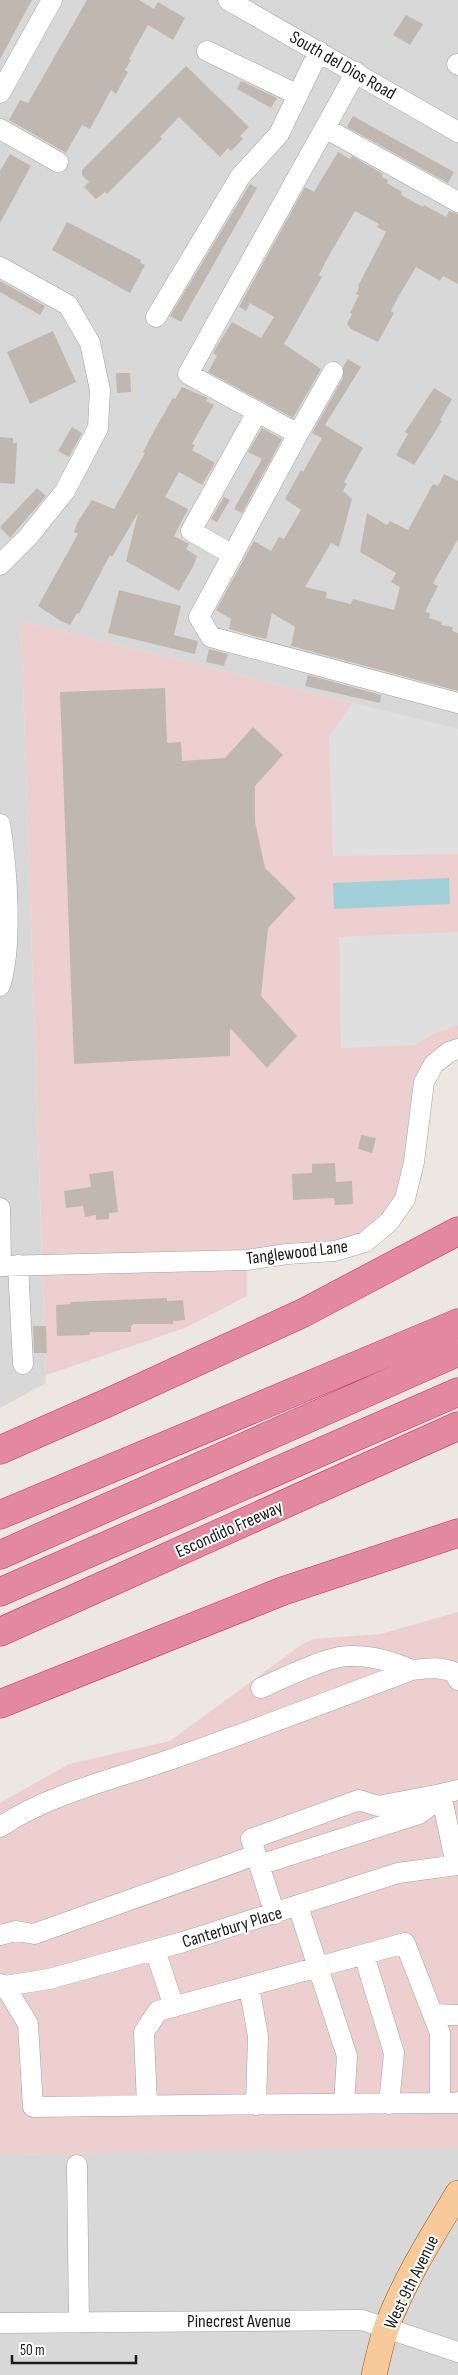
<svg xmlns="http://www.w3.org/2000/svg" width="458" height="2375" font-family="'Sofia Sans Condensed',sans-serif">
  <rect width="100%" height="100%" fill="#ece7e0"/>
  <path fill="#d9d8d8" d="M 0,0 L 458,0 L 458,729 L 21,621 L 46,1383 L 0,1408 Z
    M 454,2147 L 458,2148 L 458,2375 L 0,2375 L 0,2155 Z"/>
  <path fill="#edcfd0" d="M 21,621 L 458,729 L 458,1049 L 434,1064 L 405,1199 L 365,1242 L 247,1260 L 247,1296 L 185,1328 L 46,1375 Z
    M 458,1612 L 458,2148 L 0,2155 L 0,1803 L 69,1764 L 170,1741 L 301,1645 L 313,1639 L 381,1634 Z"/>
  <path fill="#dfdfdf" d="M 352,703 L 458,729 L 458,854 L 333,856 L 329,737 Z
    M 458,932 L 458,1025 L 431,1035 L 416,1045 L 341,1048 L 339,937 Z"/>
  <path fill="#a2d0d9" d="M 449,878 L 450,904 L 334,909 L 333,883 Z"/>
  <path fill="#c0b7b0" d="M 0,0 L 32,0 L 0,59 Z
    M 87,0 L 139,0 L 154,9 L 158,2 L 185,18 L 173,40 L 148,25 L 129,59 L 131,60 L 125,70 L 128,72 L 116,94 L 111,90 L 90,129 L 82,125 L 66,153 L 9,120 L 20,100 L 28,103 Z
    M 406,15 L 423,24 L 410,45 L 393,35 Z
    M 186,66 L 249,127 L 240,136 L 243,139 L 231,151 L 228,148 L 220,157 L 179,117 L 160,137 L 162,139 L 107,194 L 105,192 L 96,199 L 84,187 L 89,182 L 82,175 L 82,170 Z
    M 241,81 L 277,98 L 271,108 L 237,89 Z
    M 353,116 L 454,172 L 448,183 L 347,127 Z
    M 338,152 L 350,159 L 352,156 L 383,174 L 382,177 L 388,180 L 387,183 L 402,192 L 401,195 L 423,207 L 424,205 L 446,217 L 449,211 L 458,214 L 458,284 L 443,276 L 440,281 L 416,267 L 396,301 L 391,311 L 394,313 L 378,342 L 351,329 L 347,324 L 352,314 L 350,313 L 359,295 L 356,294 L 359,287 L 358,286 L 386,232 L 377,227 L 379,224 L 355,211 L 327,259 L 319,275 L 322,277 L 284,344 L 321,369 L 293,418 L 208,372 L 217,356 L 213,353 L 232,322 L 261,338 L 274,317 L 250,303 L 246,311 L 239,307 L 305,187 L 314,192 Z
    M 10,154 L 31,166 L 0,223 L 0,171 Z
    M 250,184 L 257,188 L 181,322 L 170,316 Z
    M 67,222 L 141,260 L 140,263 L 145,265 L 130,293 L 52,250 Z
    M 0,281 L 45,306 L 40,315 L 0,292 Z
    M 53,331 L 76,382 L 30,404 L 7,352 Z
    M 348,359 L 361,367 L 325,425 L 363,448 L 344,482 L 347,484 L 343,491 L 352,499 L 339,547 L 331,543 L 305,587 L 327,592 L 326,598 L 351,604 L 353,599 L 394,610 L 400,587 L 391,582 L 396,573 L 360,552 L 367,513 L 387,525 L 390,521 L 408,530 L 433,484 L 438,486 L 444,474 L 458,481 L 458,539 L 433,583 L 438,586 L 425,612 L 430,613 L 429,618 L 442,622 L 441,625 L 453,627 L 452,631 L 458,633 L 458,691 L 291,646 L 295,627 L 272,613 L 266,639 L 229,629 L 231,619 L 216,610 L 254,541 L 271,551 L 279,537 L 284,539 L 301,510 L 285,499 L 301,470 L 303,472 L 322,438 L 312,433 L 343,378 L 343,367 Z
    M 116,373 L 130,373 L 131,392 L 117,393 Z
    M 182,387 L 208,398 L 206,401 L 214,405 L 192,444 L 195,445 L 192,450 L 215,463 L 202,485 L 179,472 L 165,497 L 188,509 L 174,536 L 189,544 L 186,549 L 197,556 L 194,565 L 179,591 L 126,561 L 138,513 L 112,557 L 110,555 L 79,614 L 77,613 L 70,625 L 61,621 L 38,606 L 78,534 L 74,532 L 77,523 L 92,500 L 114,509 L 145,453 L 143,452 L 155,429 L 173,398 L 175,399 Z
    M 434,388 L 452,399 L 440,420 L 442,421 L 414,465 L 396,455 L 408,434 L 405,432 Z
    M 72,427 L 82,433 L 69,457 L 58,451 Z
    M 262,428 L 282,439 L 242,513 L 234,509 L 262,459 L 248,452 Z
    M 0,437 L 13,438 L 13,443 L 17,443 L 15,484 L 0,483 Z
    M 37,488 L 46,496 L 10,538 L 0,527 Z
    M 224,497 L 230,500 L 217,522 L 211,519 Z
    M 119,590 L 181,606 L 174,635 L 198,641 L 195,654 L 108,633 Z
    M 209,649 L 228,654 L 224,666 L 206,662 Z
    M 308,675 L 381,695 L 380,703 L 305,686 Z
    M 165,688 L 167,743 L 181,742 L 182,761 L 225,758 L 253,727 L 283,755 L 255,786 L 255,822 L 265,868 L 296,898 L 268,928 L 261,996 L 297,1036 L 267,1068 L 230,1028 L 230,1056 L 74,1064 L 60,692 Z
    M 361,1135 L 376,1138 L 372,1153 L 358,1149 Z
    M 335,1163 L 336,1182 L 352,1181 L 353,1204 L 335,1205 L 334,1198 L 293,1200 L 292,1174 L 312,1173 L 312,1164 Z
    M 113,1171 L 118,1212 L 109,1213 L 109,1219 L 96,1220 L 96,1215 L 85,1217 L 83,1206 L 66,1208 L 64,1191 L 91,1187 L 89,1174 Z
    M 167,1298 L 167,1301 L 183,1300 L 185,1320 L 173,1321 L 173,1324 L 134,1324 L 131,1326 L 131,1332 L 90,1332 L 90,1335 L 57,1336 L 56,1305 L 71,1304 L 70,1302 Z
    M 33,1326 L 46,1326 L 47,1353 L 34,1353 Z"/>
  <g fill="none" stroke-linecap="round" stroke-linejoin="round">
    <g stroke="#a2a2a2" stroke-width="21">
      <path id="minor" d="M 228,0 L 458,132
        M 207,51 L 298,95
        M 457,64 L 458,65
        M 356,72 L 188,374 L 298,434 L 199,617 L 211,637 L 458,703
        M 0,93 L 52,0
        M 325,128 L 458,202
        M 0,129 L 58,162
        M 0,267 L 68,305 L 90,343 L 100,390 L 98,428 L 65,491 L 28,537 L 0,565
        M 156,317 L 240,177 L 279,134 L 319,51
        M 298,434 L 333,372
        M 233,555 L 191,531 L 257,412
        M 0,824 C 7,866 13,946 0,986
        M 0,1208 L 1,1266
        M 18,1265 L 23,1364
        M 0,1266 L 247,1260 L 287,1254 L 335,1251 L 365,1242 L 389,1222 L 405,1199 L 414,1162 L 424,1082 L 434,1064 L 449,1052 L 458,1049
        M 261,1688 C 281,1679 328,1656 348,1656 C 371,1655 392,1661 412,1670
        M 441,1794 L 458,1790
        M 0,1827 C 45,1796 113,1779 166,1761 C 249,1732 330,1701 412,1670 C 429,1668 441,1666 456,1673 L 458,1680
        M 256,1855 L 251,1839 L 359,1800 L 378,1806 L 441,1794 L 456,1865
        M 259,1865 L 419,1814 L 431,1805 L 430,1796
        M 298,1906 L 347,2056 L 344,2104
        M 0,1935 L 16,1931 L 34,1934 L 256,1855 L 275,1914
        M 155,1950 L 174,2007
        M 364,1955 L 394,2053 L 389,2104
        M 0,1984 L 5,1986 L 28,2024 L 33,2107 C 169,2105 304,2104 440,2103 L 440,2033 L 405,1943 L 158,2011 L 144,2032 L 147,2106
        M 5,1986 L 49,1979 L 183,1942 L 398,1873 L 458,1865
        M 249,1986 L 258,2036 L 256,2105
        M 433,2014 L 458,2015
        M 440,2103 L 457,2103 L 458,2102
        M 77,2165 L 79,2322
        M 0,2323 L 362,2320 L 458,2352"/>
    </g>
    <g stroke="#8d5605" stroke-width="26">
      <path id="major" d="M 374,2375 C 378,2359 381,2342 387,2326 C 405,2279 432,2236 458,2193"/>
    </g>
    <g stroke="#cf296e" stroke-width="29">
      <path id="highway" d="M 0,1450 L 107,1403 L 303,1313 L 458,1231
        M 0,1515 L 458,1323
        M 0,1555 L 458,1352
        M 0,1592 L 458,1392
        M 0,1632 L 458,1426
        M 0,1704 L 283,1591 L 458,1533"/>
    </g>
    <use href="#minor" stroke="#fff" stroke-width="20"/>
    <use href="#major" stroke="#f8c99a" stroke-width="25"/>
    <use href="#highway" stroke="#e289a0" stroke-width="28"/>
  </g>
  <g text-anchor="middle" stroke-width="4" stroke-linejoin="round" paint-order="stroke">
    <g font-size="18" fill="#1b1b1b" stroke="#fff">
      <text transform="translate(343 65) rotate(30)" y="6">South del Dios Road</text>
      <text transform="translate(297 1252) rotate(-7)" y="6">Tanglewood Lane</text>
      <text transform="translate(229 1529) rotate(-24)" y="6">Escondido Freeway</text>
      <text transform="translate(232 1927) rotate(-17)" y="6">Canterbury Place</text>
      <text transform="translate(411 2282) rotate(-64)" y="6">West 9th Avenue</text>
      <text x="239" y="2327">Pinecrest Avenue</text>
    </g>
  </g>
  <path d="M12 2355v8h124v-8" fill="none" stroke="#1b1b1b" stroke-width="2.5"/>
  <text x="20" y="2355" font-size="15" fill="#1b1b1b" stroke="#ffffff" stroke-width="4" paint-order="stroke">50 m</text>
</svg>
